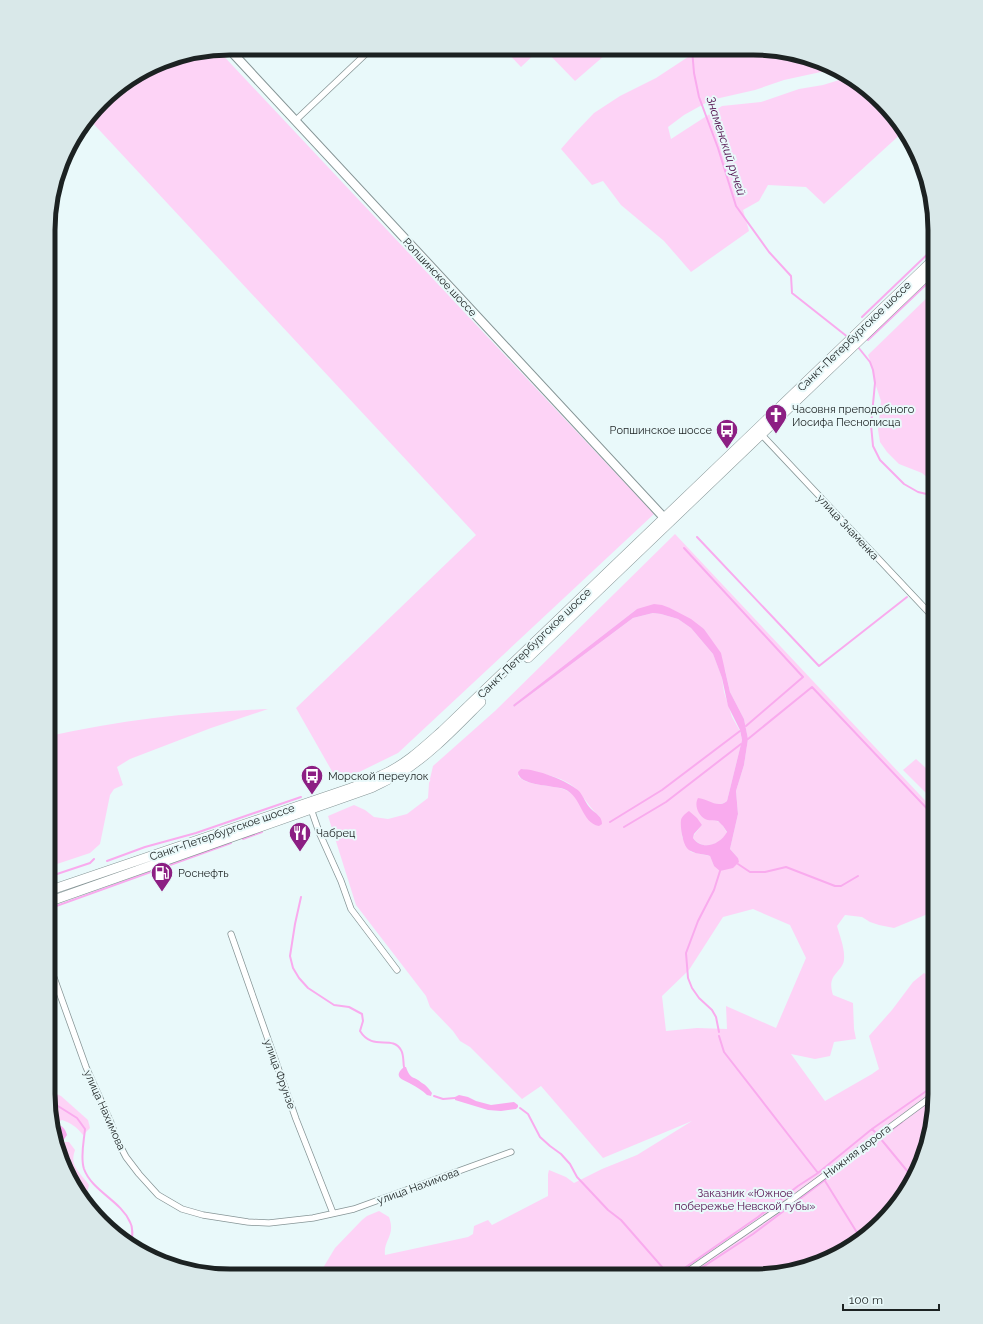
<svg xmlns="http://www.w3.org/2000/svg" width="983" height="1324" font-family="Raleway,sans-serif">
  <rect width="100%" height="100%" fill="#e9f9fa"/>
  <path fill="#fdd3f6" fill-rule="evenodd" d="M 504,49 L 540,49 L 521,67 Z
    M 544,49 L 612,49 L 575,81 Z
    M 691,49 L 777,50 L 830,70 L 784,80 L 755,90 L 711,100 L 684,115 L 668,127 L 671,139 L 722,106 L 761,102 L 799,89 L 823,85 L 849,77 L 854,79 L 890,110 L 904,131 L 824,204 L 806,187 L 768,185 L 759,201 L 743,210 L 749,231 L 691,272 L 664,241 L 621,205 L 603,181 L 592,185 L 561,149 L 574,134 L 594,113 L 620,96 L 656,78 L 688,57 Z
    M 218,50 L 654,514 L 398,753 L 347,778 L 333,773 L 296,708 L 476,535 L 89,119 L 110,93 L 171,58 Z
    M 935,290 L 935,484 L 922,473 L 899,464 L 887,452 L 880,442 L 878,430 L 881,401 L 875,383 L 873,369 L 868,355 Z
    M 675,534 L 935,811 L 935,911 L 894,928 L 879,925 L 870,922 L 862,917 L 845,915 L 837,926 C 840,937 845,948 844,960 C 842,973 826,974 833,995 L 853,1003 L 854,1029 L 856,1039 L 834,1042 L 830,1056 L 815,1059 L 791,1054 L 825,1101 L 872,1074 L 879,1069 L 869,1036 L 892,1010 L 913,982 L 924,973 L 935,980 L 935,1107 L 925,1153 L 904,1195 L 873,1231 L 834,1257 L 754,1276 L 298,1275 L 323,1268 L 335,1248 L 362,1220 L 367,1216 L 379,1211 L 389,1217 C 396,1236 383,1240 385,1255 L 468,1237 L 473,1234 L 474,1226 L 488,1220 L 492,1225 L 548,1196 L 548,1174 L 549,1170 L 566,1177 L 574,1183 L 602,1169 L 637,1155 L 692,1121 L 603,1158 L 541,1086 L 522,1099 L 470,1047 L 460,1041 L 453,1031 L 430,1007 L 426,996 L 356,905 L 328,816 L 354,805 L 365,810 L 374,817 L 388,819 L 407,814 L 428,798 L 429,783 L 433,766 L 495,711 ZM 670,608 L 704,629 L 711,640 L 725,670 L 730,692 L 744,719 L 748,739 L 744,765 L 736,791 L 738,814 L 730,849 L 738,858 L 714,866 L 710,856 L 691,852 L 682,837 L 681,820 L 702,825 L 694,835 L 693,838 C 703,851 720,845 727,833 C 723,826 721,821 713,820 L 702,799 C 710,802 718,808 727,801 L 742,740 L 740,731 L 732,717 L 724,692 L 722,678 L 713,654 L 691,628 L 678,619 L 661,614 L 653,613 L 633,618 L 514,707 L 513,705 L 637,609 ZM 523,769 C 541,774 565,776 578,791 C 586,800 590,808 600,817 L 586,816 C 582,809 578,799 572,794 C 558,782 530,789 518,776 ZM 753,909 L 790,925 L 806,958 L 776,1028 L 726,1006 L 727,1029 L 697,1028 L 666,1031 L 662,996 L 689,970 L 723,917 Z
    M 268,709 L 211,728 L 130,759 L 117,767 L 123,785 L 114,789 L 110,795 L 100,844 L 90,853 L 48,867 L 49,736 C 121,720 194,712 268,709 Z
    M 916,759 L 928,770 L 935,766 L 935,802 L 903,770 Z
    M 48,1090 L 61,1096 L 88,1120 L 90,1128 L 83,1135 C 77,1127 71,1123 62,1120 L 55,1123 Z
    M 62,1142 L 69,1142 L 75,1150 C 69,1167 80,1172 89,1185 L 87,1193 L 82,1198 L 67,1175 L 60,1145 Z
    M 118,1227 L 123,1234 L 123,1240 L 109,1228 Z"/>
  <path fill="#f9abee" d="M 654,604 L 662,605 L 670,608 L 691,619 L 704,629 L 721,653 L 730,692 L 744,719 L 748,739 L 744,765 L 736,791 L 738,814 L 730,849 L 738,858 L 739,862 L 733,868 L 720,871 L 714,866 L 710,856 C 704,854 694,854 689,850 C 683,846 680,828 681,820 C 682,816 686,813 689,811 L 697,818 L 702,825 L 694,834 L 693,838 C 702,851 720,845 727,832 L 723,826 L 718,821 C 714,820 708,821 705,819 C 698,815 694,805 698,798 C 709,799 717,809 727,801 L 742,740 L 740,730 L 728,706 L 722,678 L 713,654 L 691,628 L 678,619 L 661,614 L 653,613 L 633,618 L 514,707 L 513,705 L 637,609 Z
    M 521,769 C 536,769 567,780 579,791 C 584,797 586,804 591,809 C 596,814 602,816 602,824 L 599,826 C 581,823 582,796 564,789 C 553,785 518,786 518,772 Z
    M 404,1067 L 406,1067 C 411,1081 413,1075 422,1083 C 426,1085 429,1089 432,1093 L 431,1096 L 427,1095 C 423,1091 417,1087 411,1084 C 405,1080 391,1078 404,1067 Z
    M 459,1095 L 468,1097 L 476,1101 L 491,1105 L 514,1102 L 518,1105 L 518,1107 L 516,1109 L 501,1111 L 488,1110 L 455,1100 L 455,1097 Z
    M 55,1124 C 61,1124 65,1128 67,1135 L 60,1145 Z"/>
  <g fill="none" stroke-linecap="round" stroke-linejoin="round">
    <path stroke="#f9abee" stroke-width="2" d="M 692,49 L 694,73 L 699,97 L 718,148 L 736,206 L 769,252 L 791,276 L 792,293 L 849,338
      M 862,317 L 935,247
      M 868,340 L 935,276
      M 858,347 L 870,362 L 873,370 L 875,383 L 871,425 L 873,446 L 880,460 L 904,484 L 918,492 L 935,496
      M 697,537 L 819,666 L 907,597
      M 684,548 L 803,677 L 746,726
      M 748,739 L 812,687 L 934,816
      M 610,822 L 662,790 L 740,731
      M 624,827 L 666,802 L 741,744
      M 243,839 L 262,832
      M 107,861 L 145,847 L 196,833 L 301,797
      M 738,864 L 750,872 L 765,872 L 786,867 L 835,886 L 841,886 L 858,876
      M 48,877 L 90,863 L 94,859
      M 301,897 L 295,924 L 290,956 L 293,968 L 299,978 L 308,988 L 334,1005 L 349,1007 L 362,1014 L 363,1021 L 360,1031 C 373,1052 392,1034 401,1050 C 404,1055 403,1062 404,1067
      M 48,909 L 231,843
      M 719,1032 L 716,1017 L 712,1010 L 699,998 L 692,988 L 688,978 L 686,953 L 698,921 L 714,890 L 720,871
      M 719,1036 L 724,1052 L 818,1173
      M 434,1096 L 443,1099 L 455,1098
      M 50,1101 L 77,1118 L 85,1129 C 84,1141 80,1157 84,1169 C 92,1191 121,1201 130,1222 C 134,1229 132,1238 131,1246
      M 520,1108 L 528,1114 L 540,1137 L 550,1146 L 561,1154 L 570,1164 L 577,1177 L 608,1210 L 621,1220 L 670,1276
      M 872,1129 L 876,1133
      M 880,1138 L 913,1178
      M 825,1181 L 861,1239
      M 868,1235 L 877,1226
      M 673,1276 L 758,1217 L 798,1186 L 818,1173 L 872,1129 L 935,1085
      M 689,1276 L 753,1234 L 902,1122"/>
    <g stroke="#869596" stroke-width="7">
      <path id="street" d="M 295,121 L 372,48
        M 761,434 L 935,619
        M 311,809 L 319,832 L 341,881 L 351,909 L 397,970
        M 231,934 L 296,1119 L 333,1213
        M 48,961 L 86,1067 L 111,1123 L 117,1140 L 126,1157 L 139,1174 L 158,1195 L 182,1209 L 203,1215 L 248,1222 L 269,1223 L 313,1218 L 354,1209 L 511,1152
        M 681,1276 L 790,1201 L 935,1094"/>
    </g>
    <g stroke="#869596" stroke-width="10">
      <path id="secondary" d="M 228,48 L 668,522"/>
    </g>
    <g stroke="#869596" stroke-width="10">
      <path id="primary" d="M 528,658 L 935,268
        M 48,891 L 351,788 C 361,784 372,780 382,775 C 405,765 423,748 442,731 L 935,258
        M 48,902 L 371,788 C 381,783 390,779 399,774 C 430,755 456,727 481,702"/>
    </g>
    <use href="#street" stroke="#fff" stroke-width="5.5"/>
    <use href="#secondary" stroke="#fff" stroke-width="8"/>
    <use href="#primary" stroke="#fff" stroke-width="9"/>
  </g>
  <defs>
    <g id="church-pin" transform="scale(1.15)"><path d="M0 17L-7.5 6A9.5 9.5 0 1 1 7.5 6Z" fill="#8c1f83" stroke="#e9f9fa"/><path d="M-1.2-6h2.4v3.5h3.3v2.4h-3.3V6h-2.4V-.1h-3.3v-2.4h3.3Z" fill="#fff"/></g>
    <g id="bus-pin" transform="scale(1.15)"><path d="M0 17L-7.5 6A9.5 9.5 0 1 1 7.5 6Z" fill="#8c1f83" stroke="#e9f9fa"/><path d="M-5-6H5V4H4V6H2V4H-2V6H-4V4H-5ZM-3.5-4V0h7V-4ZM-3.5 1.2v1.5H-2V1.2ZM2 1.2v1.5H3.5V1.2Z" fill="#fff"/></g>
    <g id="restaurant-pin" transform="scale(1.15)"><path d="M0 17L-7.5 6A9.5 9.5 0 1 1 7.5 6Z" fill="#8c1f83" stroke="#e9f9fa"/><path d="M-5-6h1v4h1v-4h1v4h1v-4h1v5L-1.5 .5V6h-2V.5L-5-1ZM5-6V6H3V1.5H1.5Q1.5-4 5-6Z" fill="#fff"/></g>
    <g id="fuel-pin" transform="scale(1.15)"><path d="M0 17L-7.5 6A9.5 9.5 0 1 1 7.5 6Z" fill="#8c1f83" stroke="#e9f9fa"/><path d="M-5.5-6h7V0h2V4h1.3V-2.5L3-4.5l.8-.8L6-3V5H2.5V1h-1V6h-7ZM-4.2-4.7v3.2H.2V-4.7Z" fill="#fff"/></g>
  </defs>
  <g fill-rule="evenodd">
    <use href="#church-pin" x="776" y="415"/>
    <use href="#bus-pin" x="727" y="430"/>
    <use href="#bus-pin" x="312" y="776"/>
    <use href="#restaurant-pin" x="300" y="833"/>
    <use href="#fuel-pin" x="162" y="873"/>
  </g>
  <g text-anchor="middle" stroke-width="4" stroke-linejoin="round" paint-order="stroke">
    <g font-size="11" fill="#1c2222" stroke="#e9f9fa">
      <text transform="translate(440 277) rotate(47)" y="4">Ропшинское шоссе</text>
      <text transform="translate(854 336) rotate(-44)" y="4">Санкт-Петербургское шоссе</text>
      <text transform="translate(848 527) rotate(47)" y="4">улица Знаменка</text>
      <text transform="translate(534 643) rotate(-44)" y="4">Санкт-Петербургское шоссе</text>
      <text transform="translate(222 832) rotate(-19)" y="4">Санкт-Петербургское шоссе</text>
      <text transform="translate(280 1074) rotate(70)" y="4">улица Фрунзе</text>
      <text transform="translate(105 1110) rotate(66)" y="4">улица Нахимова</text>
      <text transform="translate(857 1151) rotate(-37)" y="4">Нижняя дорога</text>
      <text transform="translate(418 1186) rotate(-20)" y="4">улица Нахимова</text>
    </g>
    <g font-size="11" fill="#1c2222" stroke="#e9f9fa" text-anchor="start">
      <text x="792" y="413">Часовня преподобного<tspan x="792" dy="13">Иосифа Песнописца</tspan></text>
      <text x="712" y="434" text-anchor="end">Ропшинское шоссе</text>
      <text x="328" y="780">Морской переулок</text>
      <text x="316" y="837">Чабрец</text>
      <text x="178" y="877">Роснефть</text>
    </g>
    <g font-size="11" fill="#530f4e" stroke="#e9f9fa">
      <text x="745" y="1197">Заказник «Южное<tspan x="745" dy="13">побережье Невской губы»</tspan></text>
    </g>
    <g font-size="12" font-style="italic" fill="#4c0647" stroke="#e9f9fa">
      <text transform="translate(726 146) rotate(72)" y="4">Знаменский ручей</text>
    </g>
  </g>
  <path d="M0 0H983V1324H0ZM230 55H753A175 175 0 0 1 928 230V1094A175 175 0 0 1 753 1269H230A175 175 0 0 1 55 1094V230A175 175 0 0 1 230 55Z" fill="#d9e8e9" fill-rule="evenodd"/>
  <path fill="none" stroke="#1c2222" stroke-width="5" d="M230 55H753A175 175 0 0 1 928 230V1094A175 175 0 0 1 753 1269H230A175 175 0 0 1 55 1094V230A175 175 0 0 1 230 55Z"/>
  <path d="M843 1304v6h96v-6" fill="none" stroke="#1c2222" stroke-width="2"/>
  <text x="849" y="1304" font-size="12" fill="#1c2222" stroke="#e9f9fa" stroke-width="3" paint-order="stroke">100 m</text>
</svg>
